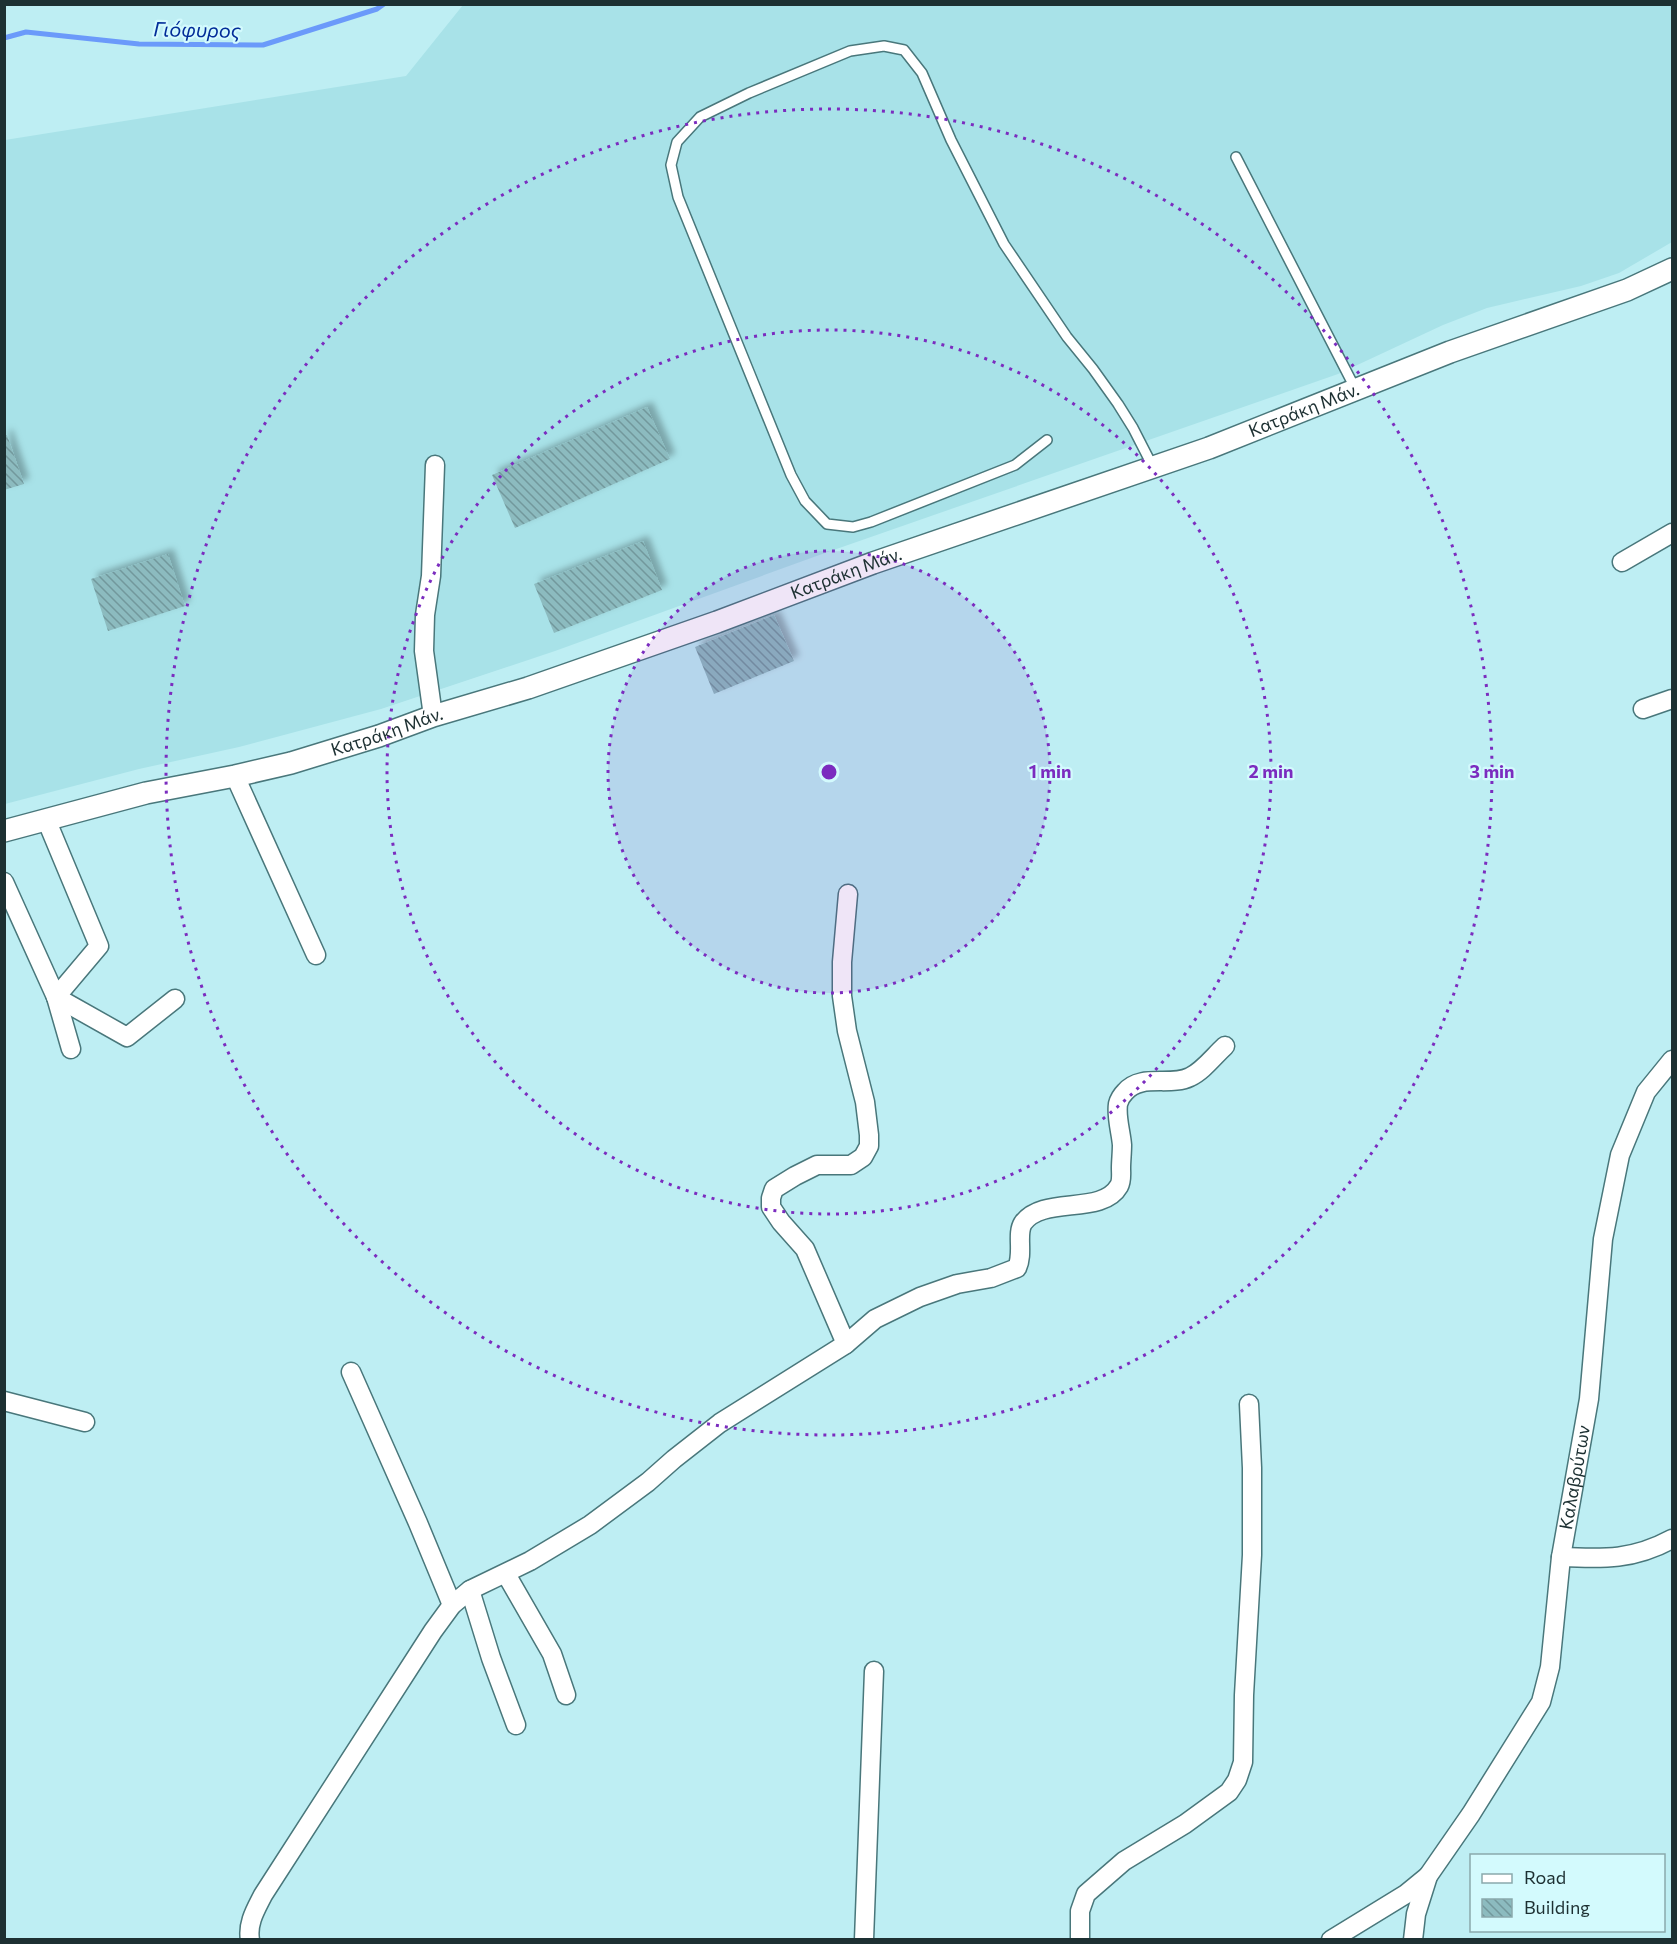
<svg xmlns="http://www.w3.org/2000/svg" width="1677" height="1944" font-family="Commissioner,sans-serif">
  <defs>
    <pattern id="building-back-hatch" width="6" height="6" patternUnits="userSpaceOnUse" patternTransform="scale(1.5)"><rect width="6" height="6" fill="#8cbbbf"/><path d="M-1 5l2 2M0 0l6 6M5-1l2 2" fill="none" stroke="#72989c"/></pattern>
    <filter id="shadow"><feDropShadow dx="5.5" dy="-5.5" stdDeviation="3" flood-color="#0004"/></filter>
  </defs>
  <rect width="100%" height="100%" fill="#beeef3"/>
  <path fill="#a8e2e8" d="M 463,5 L 1672,5 L 1672,242 L 1619,273 L 1581,286 L 1487,308 L 1443,325 L 1338,374 L 825,553 L 555,651 L 381,709 L 239,747 L 139,769 L 5,804 L 5,140 L 406,76 Z"/>
  <g fill="none" stroke-linecap="round" stroke-linejoin="round">
    <path stroke="#6b9afa" stroke-width="5" d="M 4,38 L 26,32 L 139,44 L 263,45 L 377,9 L 384,4"/>
  </g>
  <path fill="url(#building-back-hatch)" filter="url(#shadow)" d="M 647,407 L 670,459 L 515,528 L 492,475 Z
    M 4,435 L 7,435 L 24,484 L 4,490 Z
    M 643,541 L 662,590 L 554,633 L 534,584 Z
    M 168,554 L 185,606 L 108,631 L 91,579 Z
    M 774,615 L 794,661 L 714,694 L 695,647 Z"/>
  <g fill="none" stroke-linecap="round" stroke-linejoin="round">
    <g stroke="#49777b" stroke-width="12">
      <path id="service" d="M 1236,157 L 1356,390
        M 1047,440 L 1015,465 L 871,522 L 853,527 L 827,524 L 805,501 L 791,475 L 678,197 L 671,165 L 677,142 L 700,117 L 749,93 L 850,51 L 884,46 L 904,50 L 922,73 L 951,140 L 1004,244 L 1067,337 L 1093,369 L 1118,404 L 1133,428 L 1153,467"/>
    </g>
    <g stroke="#49777b" stroke-width="21">
      <g id="minor">
        <path d="M 1622,562 L 1672,533"/>
        <path d="M 1643,709 L 1672,699"/>
        <path d="M 433,716 L 424,651 L 425,615 L 431,576 L 435,465"/>
        <path d="M 235,776 L 316,955"/>
        <path d="M 46,819 L 99,946 L 56,997"/>
        <path d="M 4,882 L 56,997 L 71,1049"/>
        <path d="M 56,997 L 127,1037 L 175,999"/>
        <path d="M 846,1344 L 805,1249 L 781,1222 L 771,1207 L 771,1198 L 774,1189 L 795,1176 L 817,1165 L 851,1165 L 863,1157 L 869,1146 L 869,1135 L 865,1102 L 847,1031 L 842,996 L 842,962 L 848,894"/>
        <path d="M 351,1372 L 418,1523 L 452,1605"/>
        <path d="M 4,1401 L 85,1422"/>
        <path d="M 1561,1557 C 1605,1559 1633,1560 1672,1539"/>
        <path d="M 506,1574 L 552,1654 L 566,1695"/>
        <path d="M 470,1590 L 491,1658 L 516,1725"/>
        <path d="M 250,1940 C 247,1923 256,1909 263,1895 L 433,1631 L 452,1605 L 470,1590 L 530,1561 L 590,1525 L 648,1482 L 674,1459 L 720,1423 L 846,1344 L 875,1319 L 920,1297 L 957,1284 L 991,1278 L 1017,1268 C 1024,1253 1016,1234 1023,1223 C 1043,1195 1102,1216 1119,1186 C 1122,1181 1121,1174 1121,1168 C 1121,1161 1122,1153 1122,1145 C 1121,1132 1116,1117 1118,1104 C 1119,1100 1122,1095 1125,1092 C 1141,1073 1170,1087 1190,1077 C 1203,1071 1214,1056 1225,1046"/>
        <path d="M 864,1940 L 874,1671"/>
        <path d="M 1080,1940 L 1080,1911 L 1086,1894 L 1124,1861 L 1185,1824 L 1229,1792 L 1237,1780 L 1243,1762 L 1244,1695 L 1252,1555 L 1252,1468 L 1249,1404"/>
        <path d="M 1331,1940 L 1406,1894 L 1428,1876"/>
        <path id="s1" d="M 1413,1940 L 1416,1914 L 1428,1876 L 1471,1814 L 1541,1702 L 1550,1667 L 1561,1557 L 1589,1399 L 1603,1239 L 1620,1155 L 1646,1092 L 1672,1060"/>
      </g>
    </g>
    <g stroke="#49777b" stroke-width="24">
      <g id="tertiary">
        <path id="s2" d="M 4,831 L 146,793 L 235,776 L 291,763 L 379,736 L 433,716 L 528,688 L 717,622 L 873,563 L 1209,448 L 1450,352 L 1627,290 L 1672,269"/>
      </g>
    </g>
    <use href="#service" stroke="#fff" stroke-width="9"/>
    <use href="#minor" stroke="#fff" stroke-width="18"/>
    <use href="#tertiary" stroke="#fff" stroke-width="21"/>
  </g>
  <circle cx="829" cy="772" r="221" fill="#7b2cbf" fill-opacity=".12"/>
  <g fill="none" stroke="#7b2cbf" stroke-width="3" stroke-dasharray="3 6">
    <circle cx="829" cy="772" r="221"/>
    <circle cx="829" cy="772" r="442"/>
    <circle cx="829" cy="772" r="663"/>
  </g>
  <g text-anchor="middle" stroke-width="4.5" stroke-linejoin="round" paint-order="stroke">
    <g font-size="18" fill="#1d3032" stroke="#d3fafd">
      <text dy="6" stroke="none"><textPath href="#s2" startOffset="1368">Κατράκη Μάν.</textPath></text>
      <text dy="6" stroke="none"><textPath href="#s2" startOffset="882">Κατράκη Μάν.</textPath></text>
      <text dy="6" stroke="none"><textPath href="#s2" startOffset="396">Κατράκη Μάν.</textPath></text>
      <text dy="6" stroke="none"><textPath href="#s1" startOffset="501">Καλαβρύτων</textPath></text>
    </g>
    <g font-size="20" font-style="italic" fill="#012c98" stroke="#d3fafd">
      <text transform="translate(197 30) rotate(1)" y="7">Γιόφυρος</text>
    </g>
  </g>
  <circle cx="829" cy="772" r="9" fill="#7b2cbf" stroke="#d3fafd" stroke-width="3"/>
  <g font-size="18" text-anchor="middle" font-weight="bold" fill="#7b2cbf" stroke="#d3fafd" stroke-width="4.5" stroke-linejoin="round" paint-order="stroke">
    <text x="1050" y="778">1 min</text>
    <text x="1271" y="778">2 min</text>
    <text x="1492" y="778">3 min</text>
  </g>
  <rect width="1677" height="1944" fill="none" stroke="#1d3032" stroke-width="12"/>
  <rect x="1470" y="1854" width="195" height="78" fill="#d3fafd" stroke="#8aa9ac" stroke-width="1.5"/>
  <rect x="1482" y="1874" width="30" height="9" fill="#ffffff" stroke="#8aa9ac" stroke-width="1.5"/>
  <text x="1524" y="1884" font-size="18" fill="#1d3032">Road</text>
  <rect x="1482" y="1899" width="30" height="18" fill="url(#building-back-hatch)" stroke="#8aa9ac" stroke-width="1.5"/>
  <text x="1524" y="1914" font-size="18" fill="#1d3032">Building</text>
</svg>
